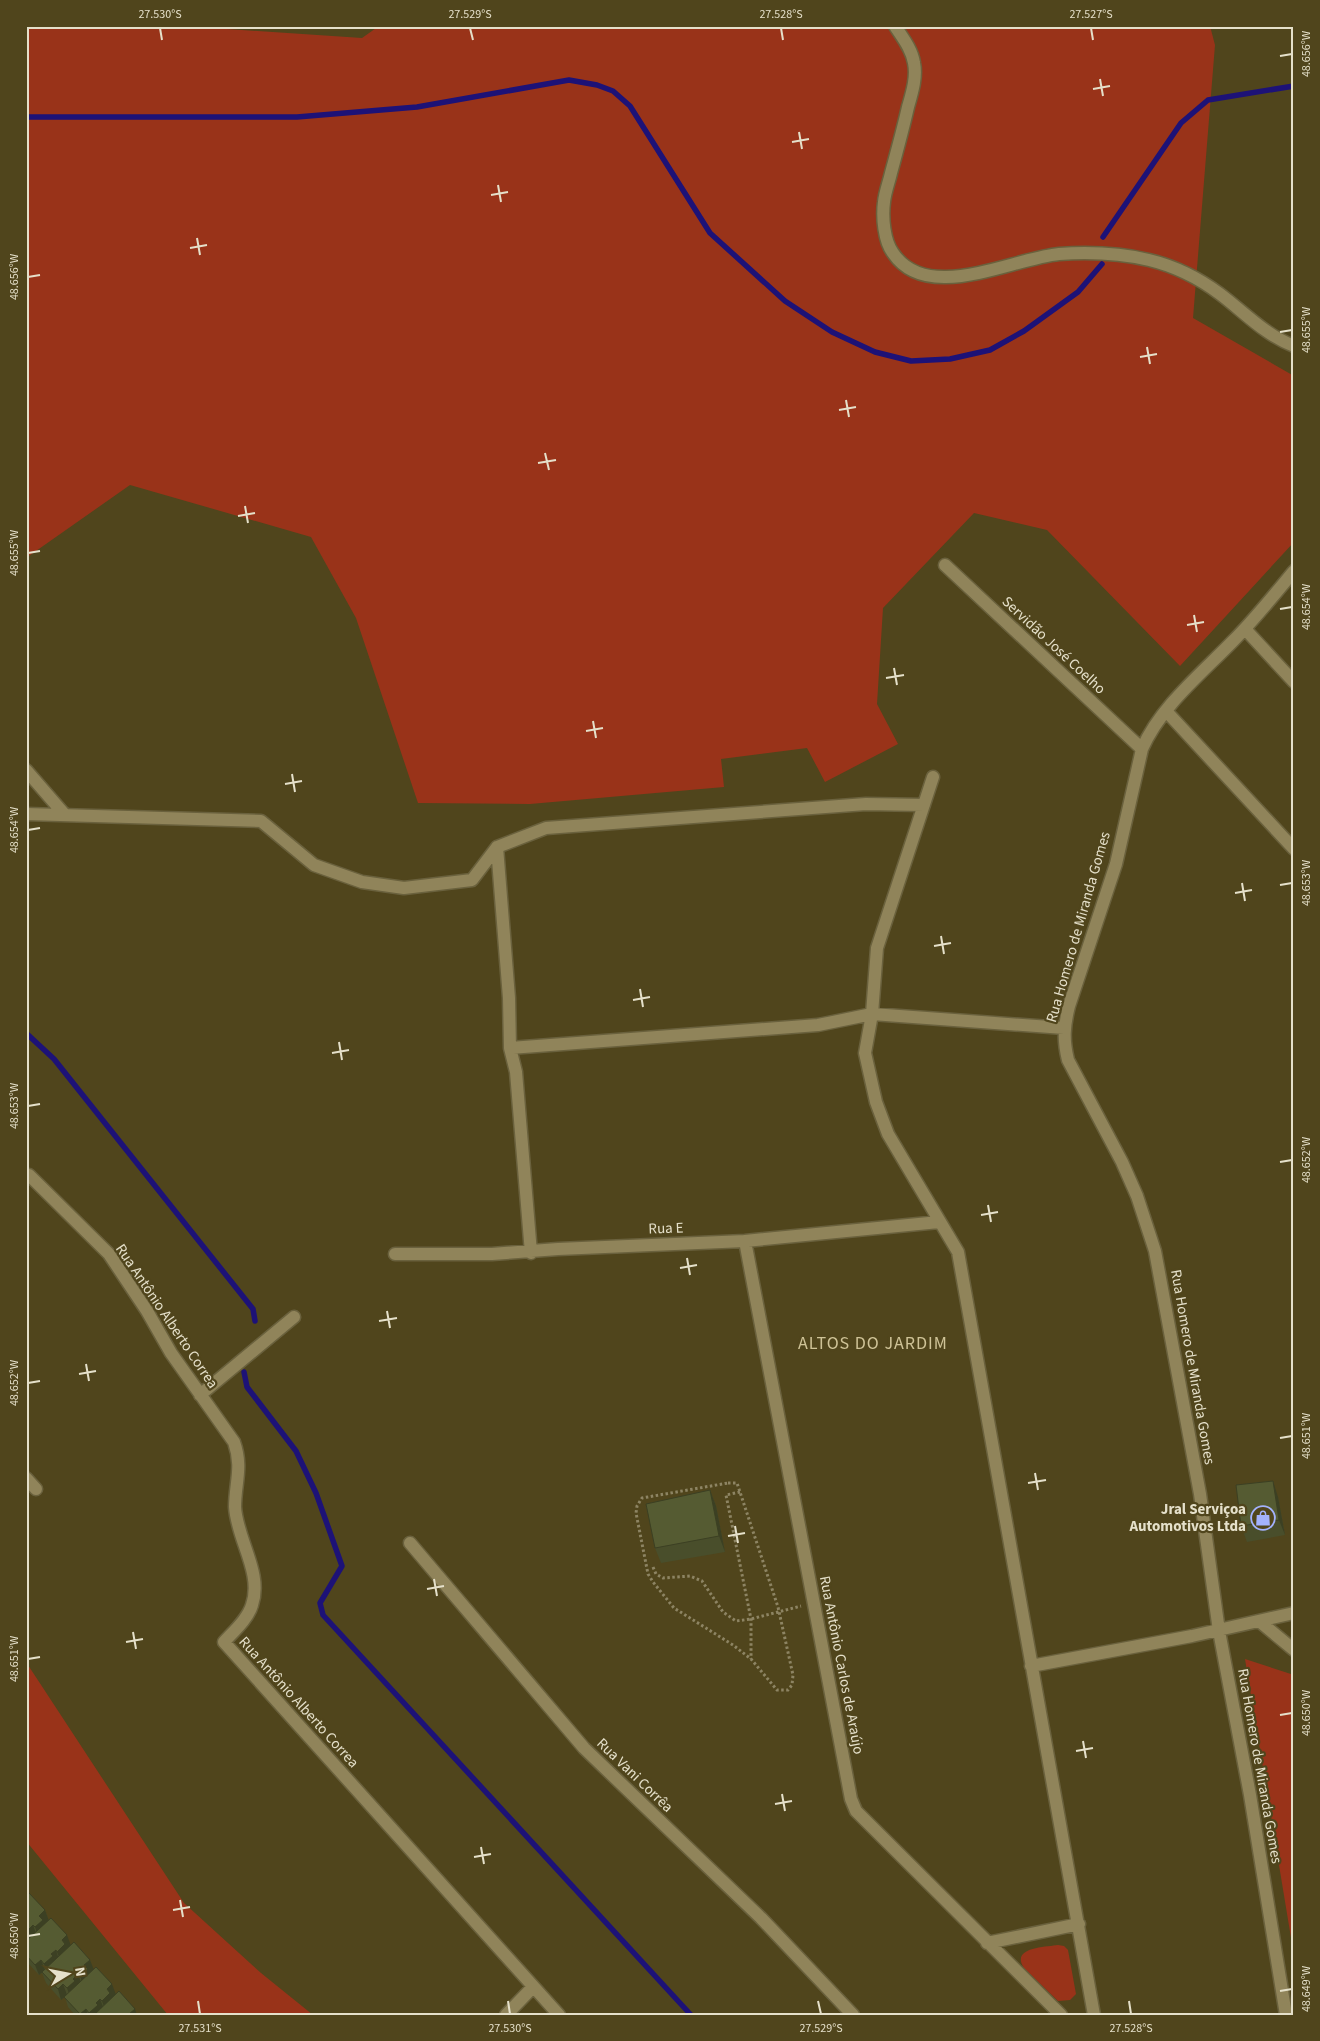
<svg xmlns="http://www.w3.org/2000/svg" width="1320" height="2041" font-family="'Source Sans 3',sans-serif">
  <rect width="100%" height="100%" fill="#50451c"/>
  <path fill="#993319" d="M 26,26 L 183,26 L 362,38 L 379,26 L 1210,26 L 1215,45 L 1193,318 L 1294,376 L 1294,542 L 1180,666 L 1047,530 L 974,513 L 883,608 L 877,704 L 898,744 L 825,782 L 807,748 L 721,759 L 724,787 L 530,804 L 418,803 L 356,618 L 311,537 L 130,485 L 26,558 Z
    M 1245,1659 L 1294,1675 L 1294,1956 Z
    M 26,1662 L 184,1903 L 261,1973 L 313,2015 L 168,2015 L 26,1841 Z
    M 1058,1945 L 1064,1946 L 1068,1950 L 1076,1994 L 1070,2000 L 1058,2001 L 1024,1968 C 1010,1947 1046,1947 1058,1945 Z"/>
  <g fill="none" stroke-linecap="round" stroke-linejoin="round">
    <path stroke="#1d1277" stroke-width="5.5" d="M 26,117 L 297,117 L 417,107 L 569,80 L 597,85 L 613,91 L 630,106 L 710,233 L 785,301 L 832,332 L 875,352 L 911,361 L 950,359 L 990,350 L 1024,331 L 1078,292 L 1102,264
      M 1103,237 L 1181,123 L 1208,100 L 1294,86
      M 26,1033 L 54,1059 L 253,1309 L 255,1321
      M 244,1372 L 247,1387 L 296,1451 L 316,1493 L 342,1566 L 320,1603 L 323,1615 L 691,2015"/>
    <g stroke="#6a613d" stroke-width="15">
      <path id="minor" d="M 895,26 C 902,37 912,49 914,63 C 917,77 912,93 908,107 C 903,129 897,151 891,173 C 889,182 885,192 884,202 C 882,217 884,241 893,253 C 927,304 1010,259 1059,254 C 1089,252 1119,253 1149,260 C 1174,266 1200,279 1220,294 C 1244,312 1265,335 1294,346
        M 945,565 L 1142,749
        M 1245,629 L 1294,682
        M 1166,711 L 1294,849
        M 26,770 L 65,815
        M 933,777 L 877,948 L 872,1014 L 865,1053 L 876,1102 L 888,1134 L 958,1252 L 1094,2015
        M 26,814 L 261,821 L 314,865 L 362,882 L 404,888 L 472,880 L 497,847 L 546,828 L 866,804 L 924,805
        M 497,847 L 509,998 L 510,1048 L 516,1072 L 531,1253
        M 510,1048 L 818,1025 L 872,1014 L 1064,1028
        M 29,1175 L 109,1254 L 147,1311 L 171,1353 L 234,1442 C 243,1467 235,1483 235,1507 C 237,1540 263,1573 252,1605 C 248,1619 233,1632 224,1642 L 559,2015
        M 745,1241 L 851,1799 L 856,1811 L 1061,2015
        M 395,1254 L 492,1254 L 558,1249 L 745,1241 L 939,1222
        M 200,1395 L 294,1317
        M 26,1478 L 36,1489
        M 410,1543 L 584,1748 L 761,1918 L 853,2015
        M 1259,1621 L 1294,1650
        M 1031,1666 L 1192,1636 L 1294,1613
        M 987,1943 L 1079,1924
        M 506,2015 L 532,1988
        M 1286,2015 L 1250,1795 L 1219,1631 L 1200,1494 L 1155,1251 L 1137,1196 L 1122,1162 L 1068,1060 C 1063,1040 1064,1026 1069,1006 L 1116,864 L 1142,749 C 1160,707 1202,673 1233,641 C 1255,619 1274,595 1294,571"/>
    </g>
    <path stroke="#8d8463" stroke-width="3" stroke-dasharray="2.5 2.5" stroke-linecap="butt" d="M 728,1483 L 737,1483 L 778,1607 L 793,1675 L 792,1685 L 788,1690 L 777,1690 L 751,1659 L 733,1645 L 674,1608 L 653,1582 L 648,1574 L 636,1513 L 637,1506 L 642,1498 Z
      M 740,1492 L 726,1495 L 751,1619 L 751,1659
      M 653,1567 L 656,1574 L 663,1578 L 690,1576 L 702,1581 L 723,1612 L 736,1621 L 751,1619 L 801,1606"/>
    <use href="#minor" stroke="#90845a" stroke-width="12"/>
  </g>
  <path fill="#494e2b" d="M 710,1490 L 716,1506 L 725,1552 L 661,1563 L 655,1548 Z
    M 1278,1497 L 1285,1535 L 1247,1542 L 1241,1526 Z
    M 26,1896 L 45,1910 L 49,1921 L 71,1945 L 90,1960 L 93,1970 L 116,1994 L 137,2015 L 75,2015 L 68,2007 L 65,1997 L 61,2000 L 46,1983 L 42,1973 L 39,1975 L 26,1961 Z"/>
  <path fill="#3c4023" d="M 1273,1481 L 1278,1497 L 1285,1535 L 1279,1520 Z
    M 710,1490 L 716,1506 L 725,1552 L 719,1536 Z
    M 45,1910 L 49,1921 L 39,1938 L 35,1927 L 39,1916 Z
    M 33,1925 L 37,1936 L 26,1949 L 26,1935 L 28,1930 Z
    M 67,1935 L 71,1946 L 61,1962 L 57,1952 L 62,1940 Z
    M 56,1950 L 59,1960 L 48,1974 L 44,1964 L 51,1954 Z
    M 41,1960 L 45,1970 L 39,1975 L 35,1965 Z
    M 90,1960 L 94,1970 L 84,1987 L 80,1976 L 84,1965 Z
    M 78,1974 L 82,1985 L 71,1999 L 67,1988 L 73,1979 Z
    M 63,1984 L 67,1995 L 61,2000 L 58,1989 Z
    M 112,1984 L 116,1995 L 106,2012 L 102,2001 L 107,1989 Z
    M 100,1999 L 104,2009 L 101,2015 L 90,2015 L 89,2013 L 96,2003 Z
    M 86,2009 L 88,2015 L 81,2015 L 80,2014 Z
    M 135,2009 L 137,2015 L 130,2015 L 129,2014 Z"/>
  <path fill="#555b32" stroke="#3c4023" d="M 1273,1481 L 1279,1520 L 1241,1526 L 1236,1485 Z
    M 710,1490 L 719,1536 L 655,1548 L 646,1504 Z
    M 29,1893 L 45,1910 L 39,1916 L 43,1920 L 35,1927 L 33,1925 L 28,1930 L 30,1932 L 26,1935 L 26,1896 Z
    M 51,1918 L 67,1935 L 62,1940 L 65,1944 L 57,1952 L 56,1950 L 51,1954 L 53,1956 L 44,1964 L 41,1960 L 35,1965 L 26,1955 L 26,1941 Z
    M 74,1942 L 90,1960 L 84,1965 L 88,1969 L 80,1976 L 78,1974 L 73,1979 L 75,1981 L 67,1988 L 63,1984 L 58,1989 L 42,1972 Z
    M 96,1967 L 112,1984 L 107,1989 L 110,1993 L 102,2001 L 100,1999 L 96,2003 L 98,2005 L 89,2013 L 86,2009 L 80,2014 L 64,1997 Z
    M 119,1991 L 135,2009 L 129,2014 L 130,2015 L 94,2015 Z"/>
  <path fill="none" stroke="#e5e0ca" stroke-width="2" d="M 160,28 L 162,40M 470,28 L 473,40M 781,28 L 783,40M 1091,28 L 1093,40M 1280,56 L 1292,54M 1100,79 L 1103,96M 1093,89 L 1110,86M 799,132 L 802,149M 792,142 L 809,139M 498,185 L 501,202M 491,195 L 508,192M 197,238 L 200,255M 190,248 L 207,245M 28,277 L 40,275M 1280,332 L 1292,330M 1147,347 L 1150,364M 1140,357 L 1157,354M 846,400 L 849,417M 839,410 L 856,407M 545,453 L 549,470M 538,463 L 556,460M 245,506 L 248,523M 238,516 L 255,513M 28,553 L 40,551M 1280,609 L 1292,607M 1194,615 L 1197,632M 1187,625 L 1204,622M 894,668 L 897,685M 886,678 L 904,675M 593,721 L 596,738M 586,731 L 603,728M 292,774 L 295,792M 285,784 L 302,781M 28,830 L 40,828M 1242,883 L 1245,901M 1280,885 L 1292,883M 1235,893 L 1252,890M 941,936 L 944,954M 934,946 L 951,943M 640,989 L 643,1007M 633,1000 L 650,997M 339,1042 L 342,1060M 332,1053 L 349,1050M 28,1106 L 40,1104M 1280,1162 L 1292,1160M 988,1205 L 991,1222M 981,1215 L 998,1212M 687,1258 L 690,1275M 680,1268 L 697,1265M 387,1311 L 390,1328M 379,1321 L 397,1318M 86,1364 L 89,1381M 79,1374 L 96,1371M 28,1383 L 40,1381M 1280,1438 L 1292,1436M 1035,1473 L 1038,1490M 1028,1483 L 1046,1480M 735,1526 L 738,1543M 728,1536 L 745,1533M 434,1579 L 437,1596M 427,1589 L 444,1586M 133,1632 L 136,1649M 126,1642 L 143,1639M 28,1659 L 40,1657M 1280,1715 L 1292,1713M 1083,1741 L 1086,1758M 1076,1751 L 1093,1748M 782,1794 L 785,1811M 775,1804 L 792,1801M 481,1847 L 484,1864M 474,1857 L 491,1854M 180,1900 L 183,1917M 173,1910 L 190,1907M 28,1936 L 40,1934M 1280,1991 L 1292,1989M 198,2001 L 200,2014M 508,2001 L 510,2014M 818,2001 L 821,2014M 1129,2001 L 1131,2014"/>
  <defs>
    <g id="shop-ring" transform="scale(1.25)"><circle r="9.5" fill="#50451c" stroke="#a3b2fd" stroke-width="1.5"/><path d="M-5-2.5h2.3a2.7 3.5 0 0 1 5.4 0H5L5.5 6h-11ZM-1.5-2.5h3a1.5 2.3 0 0 0-3 0Z" fill="#a3b2fd"/></g>
  </defs>
  <g fill-rule="evenodd">
    <use href="#shop-ring" x="1263" y="1518"/>
  </g>
  <g text-anchor="middle" stroke-width="4.5" stroke-linejoin="round" paint-order="stroke">
    <g font-size="15" fill="#e5e0ca" stroke="#50451c">
      <text transform="translate(1054 645) rotate(43)" y="5">Servidão José Coelho</text>
      <text transform="translate(1078 927) rotate(-74)" y="5">Rua Homero de Miranda Gomes</text>
      <text transform="translate(666 1228) rotate(-2)" y="5">Rua E</text>
      <text transform="translate(167 1316) rotate(56)" y="5">Rua Antônio Alberto Correa</text>
      <text transform="translate(1193 1367) rotate(80)" y="5">Rua Homero de Miranda Gomes</text>
      <text transform="translate(842 1665) rotate(79)" y="5">Rua Antônio Carlos de Araújo</text>
      <text transform="translate(299 1702) rotate(48)" y="5">Rua Antônio Alberto Correa</text>
      <text transform="translate(1260 1766) rotate(80)" y="5">Rua Homero de Miranda Gomes</text>
      <text transform="translate(635 1775) rotate(44)" y="5">Rua Vani Corrêa</text>
    </g>
    <g font-size="15" font-weight="bold" fill="#e5e0ca" stroke="#50451c" text-anchor="end">
      <text x="1246" y="1514">Jral Serviçoa<tspan x="1246" dy="17">Automotivos Ltda</tspan></text>
    </g>
    <g font-size="18" letter-spacing="1" fill="#cfc397" stroke="#50451c">
      <text x="873" y="1349">ALTOS DO JARDIM</text>
    </g>
  </g>
  <rect width="1320" height="2041" fill="none" stroke="#50451c" stroke-width="55"/>
  <g transform="translate(68 1974) rotate(80)" stroke="#50451c" stroke-width="4" paint-order="stroke">
  <path d="M0-4L9 19L0 12L-9 19Z" fill="#e5e0ca"/>
  <text y="-8" font-size="14" font-weight="bold" text-anchor="middle" fill="#e5e0ca">N</text>
  </g>
  <rect x="28" y="28" width="1264" height="1986" fill="none" stroke="#e5e0ca" stroke-width="2"/>
  <g font-size="12" text-anchor="middle" fill="#e5e0ca">
    <text x="160" y="18">27.530°S</text>
    <text x="470" y="18">27.529°S</text>
    <text x="781" y="18">27.528°S</text>
    <text x="1091" y="18">27.527°S</text>
    <text transform="translate(1306 54) rotate(-90)" y="4">48.656°W</text>
    <text transform="translate(14 277) rotate(-90)" y="4">48.656°W</text>
    <text transform="translate(1306 330) rotate(-90)" y="4">48.655°W</text>
    <text transform="translate(14 553) rotate(-90)" y="4">48.655°W</text>
    <text transform="translate(1306 607) rotate(-90)" y="4">48.654°W</text>
    <text transform="translate(14 830) rotate(-90)" y="4">48.654°W</text>
    <text transform="translate(1306 883) rotate(-90)" y="4">48.653°W</text>
    <text transform="translate(14 1106) rotate(-90)" y="4">48.653°W</text>
    <text transform="translate(1306 1160) rotate(-90)" y="4">48.652°W</text>
    <text transform="translate(14 1383) rotate(-90)" y="4">48.652°W</text>
    <text transform="translate(1306 1436) rotate(-90)" y="4">48.651°W</text>
    <text transform="translate(14 1659) rotate(-90)" y="4">48.651°W</text>
    <text transform="translate(1306 1713) rotate(-90)" y="4">48.650°W</text>
    <text transform="translate(14 1936) rotate(-90)" y="4">48.650°W</text>
    <text transform="translate(1306 1989) rotate(-90)" y="4">48.649°W</text>
    <text x="200" y="2032">27.531°S</text>
    <text x="510" y="2032">27.530°S</text>
    <text x="821" y="2032">27.529°S</text>
    <text x="1131" y="2032">27.528°S</text>
  </g>
</svg>
